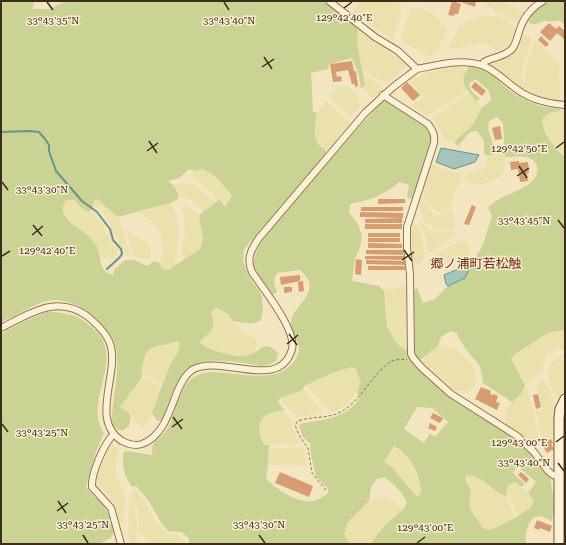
<svg xmlns="http://www.w3.org/2000/svg" width="566" height="545" font-family="'Roboto Serif','Noto Sans JP',serif">
  <rect width="100%" height="100%" fill="#f3e5c0"/>
  <path fill="#eae1ad" d="M 359,1 L 396,1 L 399,4 L 401,10 L 401,17 L 392,40 L 354,12 Z
    M 485,1 L 501,1 L 525,12 L 520,21 L 517,22 L 498,13 L 484,3 Z
    M 416,6 L 435,15 L 447,29 L 444,38 L 433,55 L 428,56 L 404,42 L 401,36 L 413,7 Z
    M 483,16 L 496,16 L 504,18 L 511,23 L 515,27 L 515,31 L 514,37 L 509,45 L 498,51 L 495,50 L 489,45 L 483,44 L 448,49 L 462,22 Z
    M 358,30 L 407,65 L 386,84 L 363,70 L 356,41 Z
    M 522,33 L 532,39 L 523,68 L 522,80 L 529,89 L 527,90 L 515,84 L 501,71 L 488,63 L 508,54 Z
    M 535,40 L 559,64 L 560,100 L 550,100 L 536,95 L 531,91 L 525,82 L 525,77 L 526,65 Z
    M 460,66 L 466,71 L 464,76 L 463,81 L 468,91 L 428,115 L 413,107 L 412,105 L 423,97 L 410,81 L 427,72 Z
    M 364,75 L 385,88 L 373,98 L 363,88 L 365,86 Z
    M 341,86 L 346,86 L 351,90 L 359,97 L 357,101 L 360,105 L 356,112 L 350,117 L 330,99 L 330,95 L 334,89 Z
    M 470,93 L 482,108 L 478,117 L 473,125 L 454,142 L 444,139 L 442,132 L 432,117 Z
    M 326,101 L 350,123 L 329,150 L 326,150 L 320,146 L 314,132 L 317,113 Z
    M 564,110 L 565,113 L 565,157 L 552,146 L 548,137 L 542,121 L 544,116 L 549,112 Z
    M 498,149 L 505,150 L 505,157 L 504,172 L 499,178 L 483,184 L 470,184 L 466,179 L 467,174 L 470,172 L 481,170 L 485,167 L 487,155 L 492,155 Z
    M 432,165 L 456,173 L 462,172 L 461,180 L 455,191 L 451,209 L 442,213 L 435,211 L 430,207 L 425,200 L 423,190 Z
    M 203,169 L 215,176 L 232,194 L 224,208 L 208,189 L 194,179 L 192,176 L 194,171 Z
    M 182,183 L 195,185 L 215,203 L 204,212 L 190,199 L 179,196 L 174,186 Z
    M 421,197 L 431,212 L 435,215 L 442,215 L 453,210 L 454,229 L 441,230 L 426,223 L 423,219 L 417,203 Z
    M 97,199 L 118,217 L 123,228 L 129,253 L 125,254 L 103,212 L 93,206 L 94,200 Z
    M 67,200 L 75,200 L 80,207 L 87,211 L 90,211 L 102,223 L 112,245 L 117,249 L 118,255 L 112,259 L 100,257 L 97,248 L 63,213 L 63,204 Z
    M 170,203 L 177,218 L 179,238 L 175,266 L 168,270 L 163,270 L 159,263 L 163,252 L 162,239 L 159,231 L 151,221 L 139,212 Z
    M 188,206 L 199,215 L 203,240 L 200,249 L 184,260 L 181,252 L 184,239 L 185,226 L 184,214 L 181,208 Z
    M 419,221 L 429,229 L 436,232 L 443,233 L 454,232 L 455,236 L 429,253 L 426,237 L 418,223 Z
    M 411,223 L 415,223 L 421,234 L 425,255 L 421,263 L 414,266 L 412,264 Z
    M 126,230 L 150,245 L 150,259 L 134,257 Z
    M 461,240 L 468,243 L 470,255 L 436,272 L 430,271 L 427,264 L 429,259 Z
    M 405,286 L 407,293 L 408,349 L 407,351 L 397,344 L 387,327 L 384,291 Z
    M 218,308 L 229,316 L 239,329 L 253,337 L 257,342 L 256,351 L 249,355 L 238,355 L 223,353 L 199,342 L 210,333 L 214,322 L 211,315 L 213,310 Z
    M 565,330 L 565,350 L 557,349 L 550,351 L 547,354 L 544,361 L 541,373 L 525,385 L 511,359 L 515,354 L 550,332 Z
    M 176,341 L 181,343 L 178,352 L 170,365 L 163,384 L 141,374 L 144,356 L 149,349 L 157,345 L 163,345 Z
    M 438,346 L 450,347 L 457,350 L 471,364 L 476,377 L 475,385 L 471,390 L 465,391 L 455,391 L 420,359 Z
    M 562,355 L 565,356 L 565,391 L 559,399 L 551,388 L 547,373 L 552,362 L 556,358 Z
    M 352,367 L 356,369 L 359,374 L 361,382 L 357,392 L 345,406 L 331,413 L 306,385 L 332,373 Z
    M 142,377 L 163,387 L 153,414 L 144,426 L 141,426 L 129,413 L 120,407 Z
    M 543,378 L 551,392 L 556,412 L 554,434 L 542,440 L 536,411 L 543,409 L 536,385 Z
    M 528,389 L 539,441 L 533,446 L 506,423 L 505,417 L 506,410 L 512,402 L 524,390 Z
    M 303,390 L 324,413 L 296,417 L 280,398 Z
    M 284,410 L 292,422 L 293,430 L 300,444 L 264,445 L 259,435 L 258,424 L 262,418 L 270,413 Z
    M 112,444 L 119,449 L 116,462 L 116,476 L 125,493 L 124,522 L 119,522 L 116,509 L 111,499 L 99,486 L 97,477 L 108,450 Z
    M 393,446 L 407,456 L 413,465 L 421,486 L 421,493 L 416,497 L 402,477 L 392,467 L 384,463 Z
    M 304,447 L 306,466 L 268,465 L 269,449 Z
    M 467,475 L 474,475 L 485,481 L 500,494 L 506,497 L 515,517 L 495,528 L 488,530 L 483,528 L 472,512 L 469,505 L 471,490 L 467,484 L 465,479 Z
    M 516,482 L 528,493 L 534,502 L 530,508 L 518,516 L 507,493 L 508,485 Z
    M 134,489 L 144,500 L 156,522 L 168,533 L 177,535 L 184,542 L 183,544 L 152,544 L 138,532 L 139,521 L 138,510 L 133,501 L 131,491 Z
    M 129,497 L 131,498 L 135,509 L 137,518 L 136,540 L 138,544 L 132,544 L 127,534 L 129,520 Z
    M 379,498 L 387,498 L 393,500 L 402,511 L 394,517 L 374,537 L 371,544 L 350,544 L 344,534 L 347,523 L 369,501 Z"/>
  <path fill="#cad393" fill-rule="evenodd" d="M 1,1 L 34,1 L 33,9 L 50,9 L 66,1 L 322,1 L 350,21 L 358,30 C 355,48 363,67 365,86 L 361,88 L 358,72 L 352,58 L 329,64 L 328,69 L 311,73 L 313,112 L 317,113 C 315,125 312,136 320,146 C 323,149 325,149 327,153 L 268,223 L 244,249 L 243,260 L 246,270 L 253,283 L 259,290 L 262,297 L 263,309 L 261,320 C 252,326 244,323 233,321 L 228,314 L 217,308 L 213,310 L 211,314 C 217,329 210,333 199,342 C 211,351 233,358 248,355 C 262,352 263,338 278,353 L 276,361 C 264,368 258,366 244,363 C 230,361 209,358 195,364 C 179,371 168,402 163,418 L 158,421 L 155,418 L 152,413 L 170,365 L 178,352 L 180,343 L 176,341 C 159,349 147,341 143,364 C 142,369 141,373 142,377 L 120,407 L 129,413 L 131,417 L 129,426 L 122,431 C 118,429 114,428 113,424 C 111,418 112,412 113,406 C 115,388 121,358 114,342 C 107,327 95,315 81,307 C 70,302 58,298 46,301 C 30,306 16,316 1,322 ZM 188,169 L 194,171 L 203,169 L 215,176 L 232,195 L 225,207 L 219,200 L 199,215 L 203,240 L 200,249 L 168,270 L 163,270 L 159,263 L 154,261 L 147,266 L 134,260 L 125,260 L 115,269 L 113,275 C 96,269 103,260 97,247 C 90,234 81,231 71,223 C 68,220 66,216 63,213 L 63,204 L 67,200 L 75,200 L 80,207 L 87,211 L 90,211 L 93,206 L 94,200 L 97,199 L 118,217 L 170,203 L 177,200 L 179,196 L 174,186 L 168,181 C 178,179 182,177 188,169 Z
    M 554,1 L 565,1 L 565,25 L 559,20 C 554,22 550,21 545,21 C 539,22 536,26 529,23 L 528,18 C 535,9 543,3 554,1 Z
    M 469,67 C 493,68 496,81 513,93 C 519,97 538,106 545,107 C 550,108 555,108 560,109 L 561,111 C 552,112 546,112 542,121 C 545,136 553,148 565,157 L 565,330 L 550,332 L 515,354 L 511,359 L 525,385 C 523,393 518,397 512,402 L 483,383 C 482,377 482,369 478,364 C 470,353 462,347 457,333 L 450,331 L 441,337 L 438,346 L 414,364 L 426,376 L 451,397 L 475,414 L 500,428 L 533,456 L 550,475 L 554,505 L 552,521 L 540,516 L 534,517 C 527,525 525,533 526,544 L 371,544 C 376,534 386,524 394,517 C 400,512 405,510 407,502 C 401,491 394,484 384,477 L 377,479 L 371,487 L 369,501 L 347,523 L 344,534 L 350,544 L 189,544 L 189,538 L 181,532 L 168,531 L 162,524 L 148,500 L 136,486 L 132,487 C 123,474 123,468 123,453 L 126,451 L 152,455 C 152,452 152,448 153,445 C 156,440 165,434 169,426 C 180,403 179,375 210,372 C 230,372 265,381 283,371 C 292,366 302,355 298,344 C 296,337 291,331 291,323 C 291,305 326,293 300,270 L 277,273 C 272,280 275,285 277,292 L 272,295 C 266,286 253,273 254,261 C 256,242 283,215 295,201 C 324,166 353,133 384,100 L 425,125 L 432,135 L 427,155 L 413,199 L 407,198 L 409,185 L 399,182 C 383,196 370,200 350,204 L 349,212 L 358,224 L 362,236 L 360,247 L 355,259 L 352,281 L 379,286 L 384,291 L 387,327 L 397,344 L 407,351 L 408,355 L 415,352 L 414,290 L 417,288 L 423,303 L 435,299 L 448,286 L 465,278 L 472,263 L 483,245 L 492,216 L 488,208 C 491,205 494,202 497,200 C 509,193 545,184 536,164 C 531,154 515,157 505,157 L 503,123 L 497,117 L 489,121 L 488,128 L 495,151 L 492,155 L 487,155 L 484,154 L 484,141 L 477,131 L 470,132 L 458,146 L 454,142 L 473,125 L 482,108 L 491,100 L 489,91 L 476,79 L 469,84 L 470,89 L 480,99 L 476,101 C 471,95 461,84 464,76 C 465,73 467,70 469,67 ZM 352,367 L 356,369 L 361,382 L 357,392 L 360,398 C 346,418 325,420 303,423 L 299,425 L 303,437 L 310,443 L 311,455 L 316,476 L 328,489 L 328,493 C 324,496 319,500 314,501 C 299,504 275,489 266,478 L 268,465 L 269,445 L 264,445 C 254,423 259,413 284,410 L 278,402 L 280,398 L 303,390 L 304,386 L 332,373 ZM 417,407 L 432,408 L 448,422 L 435,437 L 430,433 L 424,443 L 404,429 ZM 394,446 C 410,455 421,474 421,493 L 417,497 L 392,467 L 384,462 ZM 517,466 L 536,482 L 528,493 L 534,501 L 530,508 L 518,516 L 495,528 L 488,530 L 483,528 L 472,512 L 469,505 L 471,490 L 467,484 L 465,479 L 467,475 C 483,476 492,490 506,497 L 508,485 L 516,482 L 521,487 L 525,484 L 513,473 Z
    M 47,312 C 63,312 77,314 89,325 C 94,329 99,333 102,339 C 118,369 84,405 104,433 L 97,449 L 86,486 C 90,494 97,498 103,505 C 109,513 111,523 114,533 L 110,538 L 100,544 L 1,544 L 1,334 L 25,321 Z"/>
  <path fill="#a4c5bc" stroke="#69948a" d="M 441,148 L 479,155 L 475,162 L 454,169 L 436,162 Z
    M 472,263 L 465,278 L 448,286 L 446,284 L 444,275 Z"/>
  <g fill="none" stroke-linecap="round" stroke-linejoin="round">
    <path stroke="#69948a" stroke-width="2" d="M 1,132 L 30,131 L 39,132 L 45,139 L 49,145 L 49,151 L 56,171 L 82,201 L 97,212 L 110,229 L 113,240 L 121,249 L 122,254 L 120,257 L 107,269"/>
  </g>
  <path fill="#d69d72" d="M 452,1 L 461,4 L 458,14 L 454,14 L 454,16 L 448,15 Z
    M 458,1 L 476,1 L 475,7 Z
    M 549,23 L 556,29 L 559,26 L 565,31 L 565,40 L 557,33 L 550,41 L 540,32 Z
    M 541,36 L 549,44 L 546,47 L 538,40 Z
    M 352,61 L 354,71 L 356,71 L 358,86 L 355,87 L 355,84 L 352,84 L 348,70 L 336,72 L 337,77 L 341,76 L 342,81 L 333,82 L 330,64 Z
    M 407,82 L 420,95 L 413,101 L 401,88 Z
    M 475,82 L 486,91 L 482,96 L 471,87 Z
    M 500,126 L 502,139 L 495,140 L 492,128 Z
    M 519,161 L 519,163 L 528,162 L 529,173 L 527,173 L 528,181 L 520,182 L 518,169 L 511,170 L 510,162 Z
    M 378,199 L 405,199 L 405,203 L 378,204 Z
    M 472,205 L 476,207 L 469,225 L 464,224 Z
    M 361,207 L 403,207 L 403,211 L 361,211 Z
    M 360,212 L 403,213 L 403,218 L 360,217 Z
    M 402,218 L 402,223 L 365,223 L 365,219 Z
    M 365,224 L 402,224 L 402,229 L 365,229 Z
    M 368,233 L 400,233 L 400,237 L 368,237 Z
    M 368,238 L 400,238 L 400,242 L 368,242 Z
    M 368,243 L 402,244 L 402,248 L 368,248 Z
    M 366,250 L 403,250 L 403,255 L 366,254 Z
    M 365,256 L 404,256 L 404,260 L 365,259 Z
    M 356,259 L 362,260 L 361,275 L 355,274 Z
    M 366,260 L 405,261 L 405,265 L 366,264 Z
    M 368,266 L 405,266 L 405,270 L 368,270 Z
    M 300,275 L 300,281 L 281,285 L 280,277 Z
    M 303,281 L 304,291 L 299,292 L 298,282 Z
    M 284,287 L 292,287 L 292,292 L 284,293 Z
    M 481,387 L 491,391 L 490,394 L 493,395 L 493,394 L 498,396 L 496,402 L 500,403 L 497,410 L 475,399 Z
    M 538,394 L 541,407 L 536,409 L 533,395 Z
    M 433,413 L 443,418 L 440,423 L 430,418 Z
    M 430,423 L 437,427 L 435,431 L 428,428 Z
    M 551,439 L 553,443 L 551,444 L 554,449 L 547,453 L 542,444 Z
    M 280,472 L 313,486 L 309,497 L 275,483 Z
    M 521,472 L 529,479 L 526,483 L 518,475 Z
    M 537,520 L 552,526 L 550,532 L 540,528 L 539,530 L 534,528 Z"/>
  <g fill="none" stroke-linecap="round" stroke-linejoin="round">
    <g stroke="#8f7556" stroke-width="8">
      <path id="street" d="M 329,1 L 375,37 L 398,51 L 417,69 C 438,65 462,58 484,66 C 494,70 502,78 511,85 C 528,99 544,103 565,105
        M 483,65 L 484,62 C 492,57 505,57 512,49 C 516,44 517,38 519,32 C 523,18 531,8 543,1
        M 383,95 L 428,124 C 433,131 435,135 434,143 L 407,227 L 407,248 L 410,274 L 411,354 L 414,359 L 422,368 L 451,394 L 517,436 L 534,452 L 548,471 L 553,475 L 559,477
        M 1,328 C 29,314 57,294 87,316 C 97,324 108,334 111,347 C 118,376 90,421 122,441 C 128,444 136,446 142,444 C 164,436 170,409 178,390 C 181,383 185,375 192,370 C 221,353 280,393 292,349 C 297,330 263,289 252,272 C 246,258 251,250 259,238 L 365,113 L 393,87 L 417,69
        M 114,434 C 104,443 91,474 92,487 L 111,508 L 121,544"/>
    </g>
    <g stroke="#715639" stroke-width="11">
      <path id="secondary" d="M 559,544 L 559,418 L 560,409 L 565,399"/>
    </g>
    <path stroke="#8f7556" stroke-width="1" stroke-dasharray="3 2" stroke-linecap="butt" d="M 326,490 L 312,473 L 308,448 L 300,437 L 295,425 L 298,421 L 301,420 C 316,416 330,419 344,410 C 362,399 375,370 392,361 C 396,359 402,360 407,359"/>
    <use href="#street" stroke="#fdf1d5" stroke-width="6"/>
    <use href="#secondary" stroke="#fdf1d5" stroke-width="9"/>
  </g>
  <path fill="none" stroke="#3d2c1c" stroke-width="1.5" d="M 47,2 L 53,10M 224,2 L 229,10M 344,8 L 352,2M 264,57 L 272,69M 262,67 L 274,59M 149,141 L 157,153M 556,148 L 564,142M 147,151 L 158,143M 519,166 L 527,178M 517,176 L 529,168M 2,182 L 8,190M 558,220 L 564,228M 33,225 L 42,236M 32,235 L 43,226M 404,250 L 412,261M 2,256 L 10,251M 402,260 L 414,252M 289,334 L 297,345M 287,344 L 298,335M 173,417 L 182,429M 2,424 L 8,432M 172,427 L 183,419M 556,442 L 564,436M 558,463 L 564,471M 58,501 L 66,513M 57,511 L 68,503M 83,535 L 88,543M 259,535 L 265,543M 417,543 L 425,537"/>
  <g text-anchor="middle" stroke-width="3" stroke-linejoin="round" paint-order="stroke">
    <g font-size="13" fill="#6f2a16" stroke="#faeed1">
      <text x="476" y="268">郷ノ浦町若松触</text>
    </g>
  </g>
  <g font-size="10" text-anchor="middle" fill="#3d2c1c" stroke="#faeed1" stroke-width="3" stroke-linejoin="round" paint-order="stroke">
    <text x="344" y="21">129°42'40"E</text>
    <text x="53" y="24">33°43'35"N</text>
    <text x="229" y="24">33°43'40"N</text>
    <text x="519" y="152">129°42'50"E</text>
    <text x="42" y="193">33°43'30"N</text>
    <text x="524" y="224">33°43'45"N</text>
    <text x="47" y="254">129°42'40"E</text>
    <text x="42" y="436">33°43'25"N</text>
    <text x="519" y="446">129°43'00"E</text>
    <text x="524" y="466">33°43'40"N</text>
    <text x="83" y="528">33°43'25"N</text>
    <text x="259" y="528">33°43'30"N</text>
    <text x="425" y="531">129°43'00"E</text>
  </g>
  <rect width="566" height="545" fill="none" stroke="#3d2c1c" stroke-width="4"/>
</svg>
